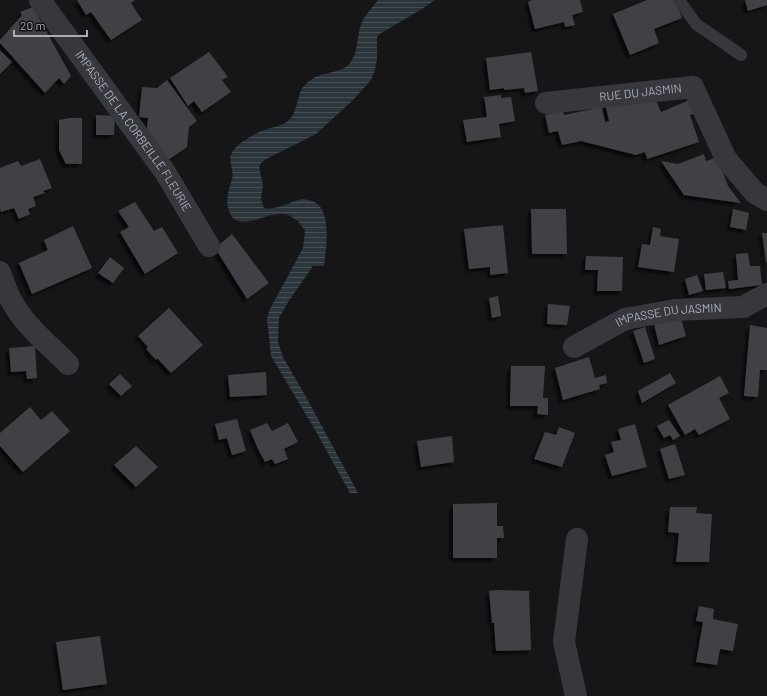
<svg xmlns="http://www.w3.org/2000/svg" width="767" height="696" font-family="Barlow,sans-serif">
  <defs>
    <pattern id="water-rules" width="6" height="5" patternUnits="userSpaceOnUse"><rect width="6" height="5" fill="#2c353c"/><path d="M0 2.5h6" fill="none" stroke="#485056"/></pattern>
    <filter id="shadow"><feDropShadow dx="-3.5" dy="3.5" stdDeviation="1" flood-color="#0009"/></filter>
  </defs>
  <rect width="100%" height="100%" fill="#161618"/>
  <path fill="url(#water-rules)" d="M 378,0 L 435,0 L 422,9 L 378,35 L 377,39 L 377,60 L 374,73 L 371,80 L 353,100 L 316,134 L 268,158 L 262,162 L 259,167 L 263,185 L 261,198 L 264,208 C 277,211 290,201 303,199 C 306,199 309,200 312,201 C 333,208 326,249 324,266 L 313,266 L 288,302 L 279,318 L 278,342 L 283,357 L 305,395 L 358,493 L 350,493 L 314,428 L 271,356 L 267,319 L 269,311 L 303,248 L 305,230 C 302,227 299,221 295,219 C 292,217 287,214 284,214 C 269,212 242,230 232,217 C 224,205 228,192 232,179 C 235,171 227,161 232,153 C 234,146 254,134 261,131 C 271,127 284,127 291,118 C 301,103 294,91 312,79 C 321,73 342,72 348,65 C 360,53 356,34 362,22 C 365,15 373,7 378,0 Z"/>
  <path fill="#404145" filter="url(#shadow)" d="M 77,0 L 135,0 L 131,3 L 142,20 L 111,40 L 91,12 L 86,15 Z
    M 532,0 L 580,0 L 583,12 L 572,15 L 575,25 L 565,27 L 564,22 L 535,29 L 528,2 Z
    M 647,0 L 675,0 L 682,18 L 654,29 L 659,43 L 630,55 L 613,14 Z
    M 745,0 L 767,0 L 767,5 L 748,11 Z
    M 33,7 L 71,76 L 64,84 L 59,78 L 45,93 L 0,43 L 0,40 L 22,15 L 20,12 Z
    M 0,50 L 12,62 L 0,74 Z
    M 209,52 L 228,77 L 222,80 L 231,92 L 202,112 L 194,101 L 188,106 L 170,78 Z
    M 531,52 L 538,91 L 525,93 L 524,88 L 504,90 L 504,88 L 490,90 L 486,58 Z
    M 167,80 L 197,121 L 189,127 L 187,147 L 167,161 L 146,136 L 148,118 L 139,117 L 142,87 L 157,88 Z
    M 653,93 L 661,112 L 692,99 L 696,113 L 690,115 L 699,142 L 647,159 L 645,152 L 636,155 L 581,141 L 562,145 L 558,131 L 549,133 L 545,115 L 563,111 L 564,115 L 593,109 L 601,103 L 605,122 L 609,121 L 605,103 Z
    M 501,95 L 501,98 L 511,97 L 515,121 L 499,124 L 501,137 L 467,142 L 463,120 L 487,117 L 484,97 Z
    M 96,115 L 115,116 L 114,135 L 96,135 Z
    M 69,118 L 82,118 L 82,164 L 66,164 L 59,150 L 59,120 Z
    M 704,154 L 706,161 L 717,157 L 728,186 L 741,203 L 684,195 L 661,161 L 678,164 Z
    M 40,159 L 52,188 L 43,191 L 45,193 L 33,197 L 36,206 L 28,209 L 30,214 L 19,219 L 14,208 L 1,212 L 0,209 L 0,168 L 18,161 L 21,166 Z
    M 135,202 L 154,231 L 162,227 L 178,253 L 145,274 L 120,232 L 129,227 L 118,211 Z
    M 531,209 L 566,209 L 567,254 L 532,254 Z
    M 733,209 L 749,213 L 746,230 L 730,227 Z
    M 503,225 L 508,273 L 490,275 L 490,267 L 469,269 L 464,229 Z
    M 73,226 L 92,268 L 32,294 L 19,263 L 48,250 L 44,240 Z
    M 653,227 L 661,229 L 660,236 L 679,239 L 674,272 L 638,267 L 642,244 L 650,245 Z
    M 762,233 L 767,233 L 767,262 L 766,262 Z
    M 232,234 L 269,283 L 247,299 L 215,248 Z
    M 748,253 L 750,266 L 760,266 L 762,285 L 729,289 L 728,281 L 738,280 L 736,254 Z
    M 586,256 L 623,257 L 622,291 L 597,291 L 598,270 L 585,270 Z
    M 110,257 L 124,268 L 113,283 L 98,273 Z
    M 723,272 L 726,288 L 706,290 L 704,274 Z
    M 697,275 L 703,291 L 689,295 L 685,279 Z
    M 498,296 L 501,316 L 492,318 L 489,298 Z
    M 548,304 L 570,306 L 567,325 L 547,324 Z
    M 169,308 L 203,345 L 171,373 L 157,358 L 156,360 L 146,349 L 148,347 L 138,336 Z
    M 680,315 L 686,336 L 659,345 L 654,324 Z
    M 750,325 L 767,328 L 767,370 L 760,370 L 758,397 L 744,396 Z
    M 645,327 L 655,359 L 644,363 L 633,331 Z
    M 35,346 L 37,378 L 27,379 L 26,371 L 11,372 L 9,348 Z
    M 589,357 L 595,378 L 606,375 L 607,383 L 599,385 L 600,389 L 563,400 L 555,368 Z
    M 511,366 L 545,366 L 543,398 L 548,398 L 548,415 L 537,414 L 538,406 L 510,406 Z
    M 266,372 L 267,395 L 230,397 L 228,375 Z
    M 670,373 L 676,383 L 642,403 L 638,391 Z
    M 120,374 L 132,386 L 121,396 L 109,384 Z
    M 720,376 L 729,393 L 719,398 L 730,419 L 699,435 L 695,429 L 685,435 L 668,405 Z
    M 30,407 L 41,420 L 52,411 L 70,431 L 23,472 L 0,446 L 0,433 Z
    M 237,419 L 246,451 L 232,455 L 227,438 L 219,440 L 215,424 Z
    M 669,420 L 680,436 L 673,440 L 670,435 L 664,438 L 657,426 Z
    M 267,423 L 272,431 L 288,423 L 298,442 L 284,449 L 288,459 L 275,464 L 272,459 L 265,462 L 258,449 L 250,430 Z
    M 635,424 L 647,467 L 612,476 L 605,455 L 614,452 L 611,442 L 621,440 L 618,429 Z
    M 559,427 L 575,433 L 562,467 L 534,459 L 545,432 L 556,435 Z
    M 452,436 L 454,462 L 421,467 L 417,441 Z
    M 675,444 L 685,475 L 669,479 L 660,449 Z
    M 136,446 L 158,467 L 136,487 L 114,465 Z
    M 497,503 L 497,526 L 503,526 L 504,538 L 497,538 L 497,558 L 453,558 L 453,504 Z
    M 670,507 L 697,507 L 696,513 L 712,514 L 709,562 L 676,562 L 679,533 L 668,532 Z
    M 498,590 L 529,591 L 531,650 L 496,651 L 494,623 L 492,623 L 489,591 Z
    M 699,606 L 714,609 L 713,619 L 738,624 L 733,651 L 720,649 L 717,665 L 696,662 L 703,622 L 696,621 Z
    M 100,636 L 107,684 L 63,690 L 56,642 Z"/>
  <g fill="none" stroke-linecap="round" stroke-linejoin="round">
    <path stroke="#37383d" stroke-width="12" d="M 679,0 L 696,24 L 741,55"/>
    <g stroke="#37383d" stroke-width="22">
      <path id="s1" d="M 40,0 L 165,172 L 209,246"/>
      <path id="s2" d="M 546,103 L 693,87 L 726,159 L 755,193 L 767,200"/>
      <path d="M 0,272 C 3,280 6,290 10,298 C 23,324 48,344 68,364"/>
      <path id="s3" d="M 574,347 L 625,319 L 675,310 L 743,307 L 767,294"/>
      <path d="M 576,696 L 564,642 L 577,539"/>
    </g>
  </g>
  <g text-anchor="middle" stroke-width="4" stroke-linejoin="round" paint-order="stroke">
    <g font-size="12" fill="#a8adb8" stroke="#111113">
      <text dy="4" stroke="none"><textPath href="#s2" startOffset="95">RUE DU JASMIN</textPath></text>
      <text dy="4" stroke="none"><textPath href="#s1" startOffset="161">IMPASSE DE LA CORBEILLE FLEURIE</textPath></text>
      <text dy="4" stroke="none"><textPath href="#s3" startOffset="102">IMPASSE DU JASMIN</textPath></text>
    </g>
  </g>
  <path d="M14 30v6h73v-6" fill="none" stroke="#a8adb8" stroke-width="2"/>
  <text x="20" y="30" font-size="12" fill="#a8adb8" stroke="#111113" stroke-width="3" paint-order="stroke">20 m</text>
</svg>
